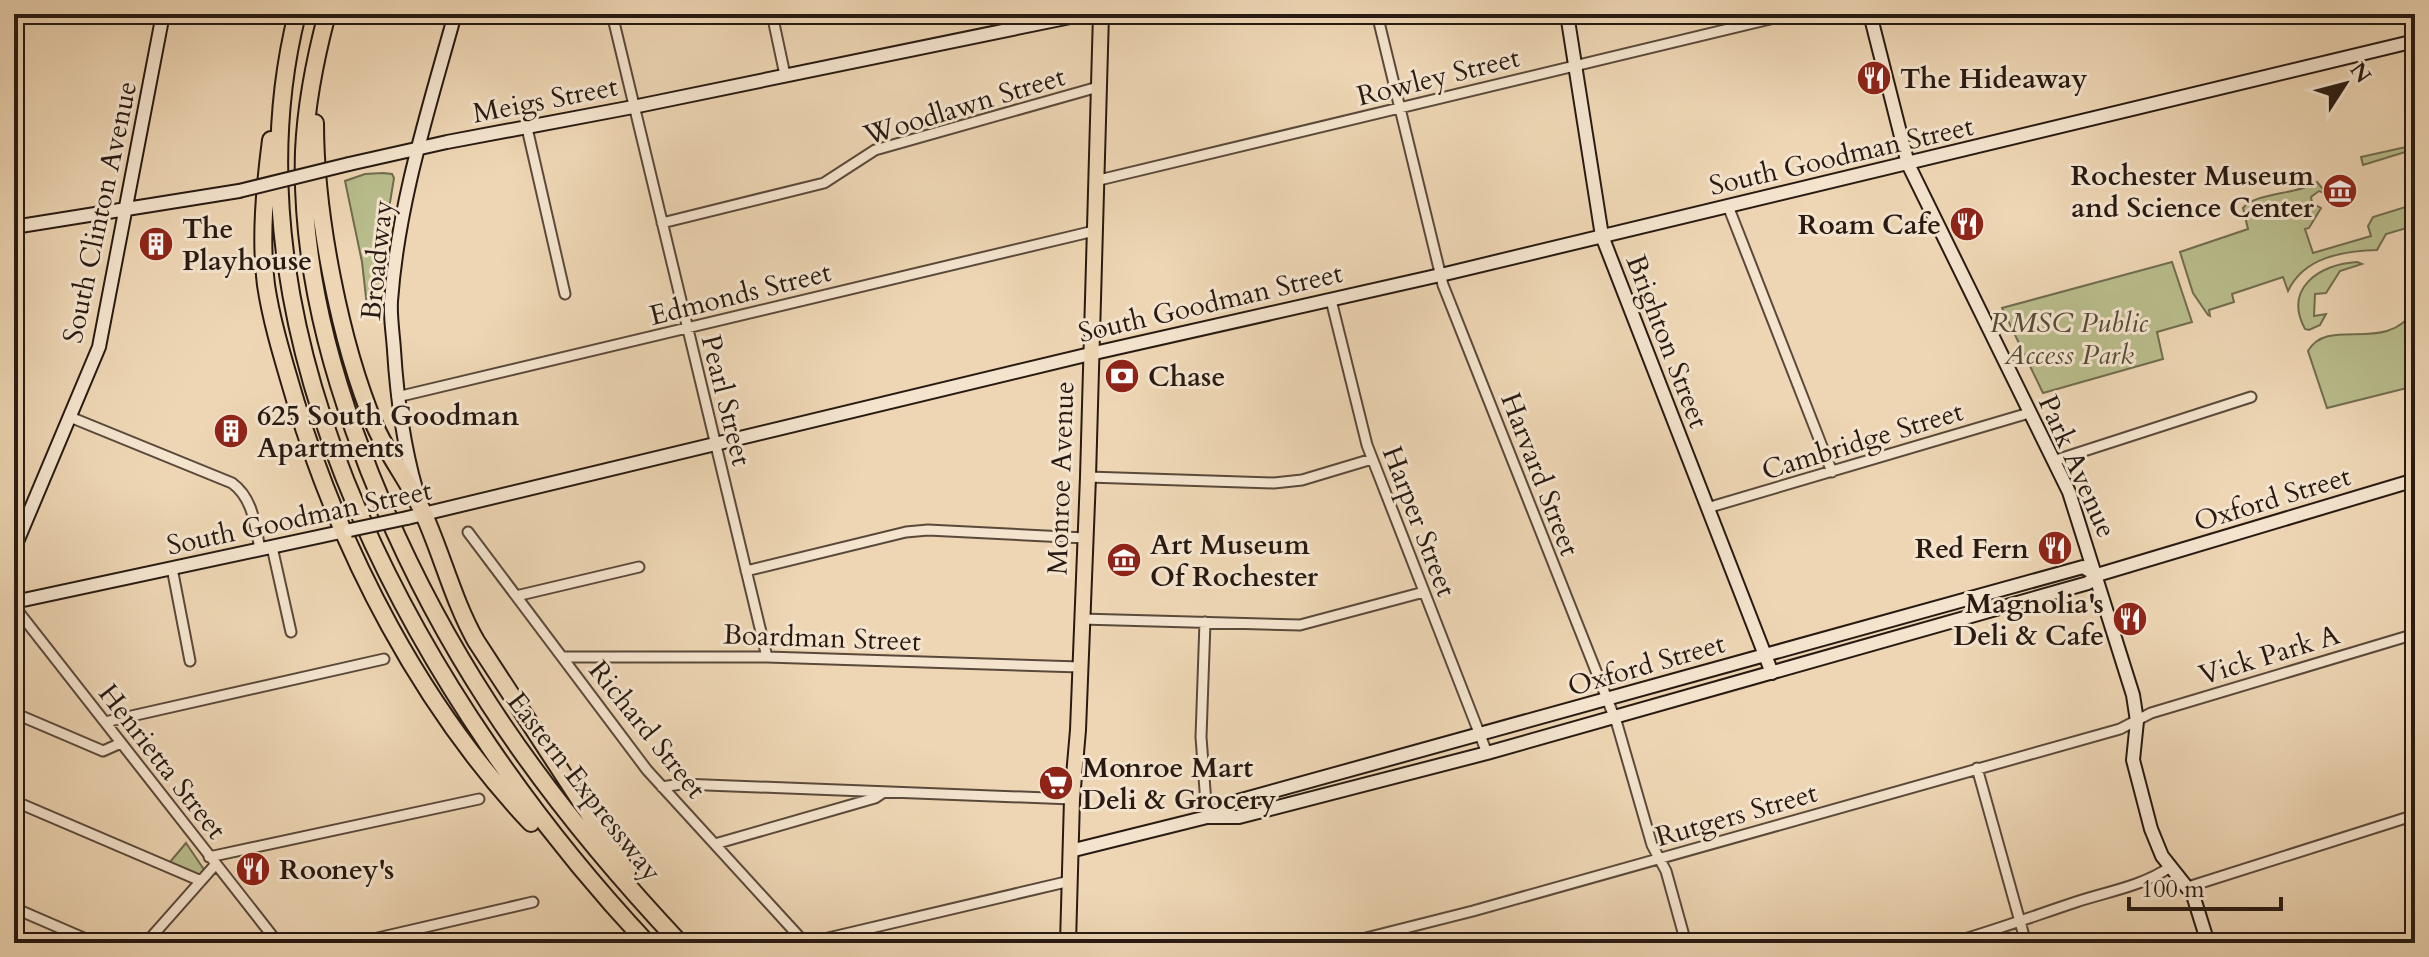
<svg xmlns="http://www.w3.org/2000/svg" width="2429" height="957" font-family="Cardo,serif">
  <rect width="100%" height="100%" fill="#eed6b4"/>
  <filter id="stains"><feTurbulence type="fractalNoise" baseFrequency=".0025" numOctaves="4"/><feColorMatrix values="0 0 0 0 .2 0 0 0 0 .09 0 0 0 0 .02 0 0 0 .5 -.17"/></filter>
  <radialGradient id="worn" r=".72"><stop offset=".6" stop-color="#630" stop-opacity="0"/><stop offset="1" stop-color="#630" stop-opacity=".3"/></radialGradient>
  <path fill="#b9bd8c" stroke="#706c4f" stroke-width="2" d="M 2415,145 L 2415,149 L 2363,165 L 2361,157 Z
    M 383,173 L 392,174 L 394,178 L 386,227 L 382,304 L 367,306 L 362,262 L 345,181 L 365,174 Z
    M 2317,182 L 2322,188 L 2332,192 L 2330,195 L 2319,191 L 2311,197 L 2312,203 L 2321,208 L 2309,228 L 2305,229 L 2313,253 L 2371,236 L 2368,226 L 2373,217 L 2415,204 L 2415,216 L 2405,220 L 2410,227 L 2386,234 L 2377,250 C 2343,251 2304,257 2288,291 L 2283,277 L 2232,294 L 2234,302 L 2209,310 L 2210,316 L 2208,315 L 2193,293 L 2180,252 L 2248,229 L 2243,208 C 2256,192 2297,195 2317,182 Z
    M 2172,262 L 2192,322 L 2157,332 L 2163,359 L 2043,393 L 2002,308 Z
    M 2357,262 L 2362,264 L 2340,271 L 2326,293 L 2315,294 L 2314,316 L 2326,314 L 2320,325 L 2309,330 L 2305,329 C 2283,288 2320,264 2357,262 Z
    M 2415,309 L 2415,386 L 2327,408 L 2308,351 C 2329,315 2386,356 2415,309 Z
    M 186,843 L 205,871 L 199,876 L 170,862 Z"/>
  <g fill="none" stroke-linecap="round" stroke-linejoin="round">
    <g stroke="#5a493a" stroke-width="13">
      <path id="street" d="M 612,14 L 767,657
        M 772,14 L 785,75
        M 1377,14 L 1443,285 L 1617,724 L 1652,845 L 1666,871 L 1686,943
        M 527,128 L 565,294
        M 1095,181 L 1791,14
        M 1728,206 L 1832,472
        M 662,223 L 824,183 L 875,150 L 1098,87
        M 1331,300 L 1367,445 L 1487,753
        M 397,397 L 1094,231
        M 70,417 L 232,483 C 253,498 255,525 260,549
        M 2053,461 L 2251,397
        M 1088,477 L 1274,483 L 1302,480 L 1372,459
        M 1707,508 L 2029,413
        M 468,532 L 647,770 L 805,943
        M 272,547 L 291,632
        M 172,568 L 190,661
        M 746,571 L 906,532 L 928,530 L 1085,538
        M 516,596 L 639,567
        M 14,606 L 278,943
        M 1081,619 L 1300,625 L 1424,592
        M 1205,622 L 1201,737 L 1207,817
        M 563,657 L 767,657 L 1080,667
        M 14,713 L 103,751 L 121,743
        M 105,722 L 384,659
        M 1977,768 L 2026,943
        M 662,787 L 681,784 L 1072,799
        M 14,801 L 201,881
        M 715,844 L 875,798 L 884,792
        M 209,857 L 479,799
        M 2188,887 L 2415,815
        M 14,908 L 95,943
        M 146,943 L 215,865
        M 356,943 L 533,902
        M 807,943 L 1070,881
        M 1346,943 L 1473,911 L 2120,729 L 2151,713 L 2415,634
        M 1951,943 C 1993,931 2034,916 2076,902 C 2106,892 2143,886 2170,867"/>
    </g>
    <g stroke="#281a12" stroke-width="16">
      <path id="secondary" d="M 1567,14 L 1602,236 L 1772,673
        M 1870,14 L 1908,164 L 2069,492 L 2133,695 L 2137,721 L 2133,760 L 2151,829 L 2162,856 L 2193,895 L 2208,943
        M 349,164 L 447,142 L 633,107 L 1085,14
        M 14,227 L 239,191
        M 416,489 C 403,443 397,398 394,350 C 393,334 390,317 391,301 C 398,203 429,108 455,14
        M 407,518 L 1090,354 L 1449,273 L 2415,41
        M 14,549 L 99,347 L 163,14
        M 14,602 L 350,530
        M 1207,817 L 1239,817 L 1487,753 L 2088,583 L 2097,575 L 2415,480
        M 1070,851 L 1207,817 L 1234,802 L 2083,567 L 2097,575"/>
    </g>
    <g stroke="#281a12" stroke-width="18">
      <path id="primary" d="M 1068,943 L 1072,799 L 1078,730 L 1088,477 L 1101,14"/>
    </g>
    <g stroke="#281a12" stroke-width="20">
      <path id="highway" d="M 297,14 C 215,343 430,711 647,943
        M 327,14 C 315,59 306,105 304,151 C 301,247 322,341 354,430 C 425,631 535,789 680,943
        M 315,123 C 315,214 340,343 375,426 C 389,458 412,485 425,517 C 443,558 454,602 476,641 L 627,872
        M 271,140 C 265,187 260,238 266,285 C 272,325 285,365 296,403 C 343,556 421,706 531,823"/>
    </g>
    <use href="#street" stroke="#f4e4ce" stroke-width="9"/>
    <use href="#secondary" stroke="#f4e4ce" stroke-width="12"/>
    <use href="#primary" stroke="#eed6b4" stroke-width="14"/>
    <use href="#highway" stroke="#eed6b4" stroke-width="16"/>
    <g stroke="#281a12" stroke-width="16" stroke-linecap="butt">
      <path id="secondary-bridge" d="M 239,191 L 349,164
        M 350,530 L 407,518"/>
    </g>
    <use href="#secondary-bridge" stroke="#f4e4ce" stroke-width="12"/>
  </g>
  <defs>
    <g id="restaurant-disc" transform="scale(1.8)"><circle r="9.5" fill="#8f2418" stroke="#f4e4ce"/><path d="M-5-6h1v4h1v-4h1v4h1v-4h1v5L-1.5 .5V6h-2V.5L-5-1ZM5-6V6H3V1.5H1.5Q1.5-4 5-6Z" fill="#fff"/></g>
    <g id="museum-disc" transform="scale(1.8)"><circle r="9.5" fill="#8f2418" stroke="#f4e4ce"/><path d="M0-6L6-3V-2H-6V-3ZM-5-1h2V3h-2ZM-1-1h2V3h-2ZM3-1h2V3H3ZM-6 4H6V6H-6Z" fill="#fff"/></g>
    <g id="building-disc" transform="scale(1.8)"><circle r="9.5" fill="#8f2418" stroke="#f4e4ce"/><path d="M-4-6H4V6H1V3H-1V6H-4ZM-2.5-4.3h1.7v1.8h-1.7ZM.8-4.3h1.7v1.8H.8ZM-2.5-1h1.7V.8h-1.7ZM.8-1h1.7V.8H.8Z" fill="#fff"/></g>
    <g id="bank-disc" transform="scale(1.8)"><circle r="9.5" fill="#8f2418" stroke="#f4e4ce"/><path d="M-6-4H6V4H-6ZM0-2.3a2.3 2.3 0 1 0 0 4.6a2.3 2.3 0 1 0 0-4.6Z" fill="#fff"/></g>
    <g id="supermarket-disc" transform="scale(1.8)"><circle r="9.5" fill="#8f2418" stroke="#f4e4ce"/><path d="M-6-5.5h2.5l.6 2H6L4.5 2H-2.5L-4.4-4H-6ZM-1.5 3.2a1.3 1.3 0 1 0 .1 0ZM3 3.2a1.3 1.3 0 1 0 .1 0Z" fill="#fff"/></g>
  </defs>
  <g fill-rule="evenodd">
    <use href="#restaurant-disc" x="1874" y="78"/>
    <use href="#museum-disc" x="2340" y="191"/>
    <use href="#restaurant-disc" x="1967" y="224"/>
    <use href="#building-disc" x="156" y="244"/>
    <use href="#bank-disc" x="1122" y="376"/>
    <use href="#building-disc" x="231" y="431"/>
    <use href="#restaurant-disc" x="2055" y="548"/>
    <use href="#museum-disc" x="1124" y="560"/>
    <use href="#restaurant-disc" x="2130" y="619"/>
    <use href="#supermarket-disc" x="1056" y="783"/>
    <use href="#restaurant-disc" x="253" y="869"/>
  </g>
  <g text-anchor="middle" stroke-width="6" stroke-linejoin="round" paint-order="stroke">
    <g font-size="28" fill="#281a12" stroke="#f4e4ce">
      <text transform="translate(1438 76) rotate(-14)" y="10">Rowley Street</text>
      <text transform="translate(545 99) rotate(-11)" y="10">Meigs Street</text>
      <text transform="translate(964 105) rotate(-17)" y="10">Woodlawn Street</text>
      <text transform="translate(1841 155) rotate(-13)" y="10">South Goodman Street</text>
      <text transform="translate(99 212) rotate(-78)" y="10">South Clinton Avenue</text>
      <text transform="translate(376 260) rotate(-84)" y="10">Broadway</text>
      <text transform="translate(740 293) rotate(-14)" y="10">Edmonds Street</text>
      <text transform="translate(1210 302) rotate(-13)" y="10">South Goodman Street</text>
      <text transform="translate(1668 341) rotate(69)" y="10">Brighton Street</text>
      <text transform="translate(727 400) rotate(76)" y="10">Pearl Street</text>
      <text transform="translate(1862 440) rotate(-17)" y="10">Cambridge Street</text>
      <text transform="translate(2078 466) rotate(66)" y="10">Park Avenue</text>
      <text transform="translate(1541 474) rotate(69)" y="10">Harvard Street</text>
      <text transform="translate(1060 478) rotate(-88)" y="10">Monroe Avenue</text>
      <text transform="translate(2272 498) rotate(-17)" y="10">Oxford Street</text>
      <text transform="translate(299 517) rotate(-12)" y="10">South Goodman Street</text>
      <text transform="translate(1420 521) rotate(69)" y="10">Harper Street</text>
      <text transform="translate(822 637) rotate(2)" y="10">Boardman Street</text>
      <text transform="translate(2269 654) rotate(-17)" y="10">Vick Park A</text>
      <text transform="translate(1646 664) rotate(-16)" y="10">Oxford Street</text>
      <text transform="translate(648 729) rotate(51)" y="10">Richard Street</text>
      <text transform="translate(163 761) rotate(52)" y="10">Henrietta Street</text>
      <text transform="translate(585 786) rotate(52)" y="10">Eastern Expressway</text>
      <text transform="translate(1736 814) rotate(-16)" y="10">Rutgers Street</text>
    </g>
    <g font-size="28" font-weight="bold" fill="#281a12" stroke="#f4e4ce" text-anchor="start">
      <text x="1900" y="88">The Hideaway</text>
      <text x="2314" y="185" text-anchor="end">Rochester Museum<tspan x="2314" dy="32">and Science Center</tspan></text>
      <text x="1941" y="234" text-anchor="end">Roam Cafe</text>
      <text x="182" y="238">The<tspan x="182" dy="32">Playhouse</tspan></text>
      <text x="1148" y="386">Chase</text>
      <text x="257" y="425">625 South Goodman<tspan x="257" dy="32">Apartments</tspan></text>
      <text x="1150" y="554">Art Museum<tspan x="1150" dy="32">Of Rochester</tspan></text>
      <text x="2029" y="558" text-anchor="end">Red Fern</text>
      <text x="2104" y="613" text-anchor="end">Magnolia's<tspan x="2104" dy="32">Deli &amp; Cafe</tspan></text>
      <text x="1082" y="777">Monroe Mart<tspan x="1082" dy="32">Deli &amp; Grocery</tspan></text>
      <text x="279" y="879">Rooney's</text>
    </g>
    <g font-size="28" font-style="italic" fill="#544b37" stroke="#f4e4ce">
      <text x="2069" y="332">RMSC Public<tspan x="2069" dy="32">Access Park</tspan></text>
    </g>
  </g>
  <rect width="2429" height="957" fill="none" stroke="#eed6b4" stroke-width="48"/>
  <rect x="16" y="16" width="2397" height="925" fill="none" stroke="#281a12" stroke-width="4"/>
  <rect x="24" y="24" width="2381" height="909" fill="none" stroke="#281a12" stroke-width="2"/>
  <g transform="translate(2345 84) rotate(54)" stroke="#f4e4ce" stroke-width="6" paint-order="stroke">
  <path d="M0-6L14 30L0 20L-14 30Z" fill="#281a12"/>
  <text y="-12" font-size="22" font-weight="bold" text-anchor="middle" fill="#281a12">N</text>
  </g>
  <path d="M2129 897v12h152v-12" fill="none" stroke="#281a12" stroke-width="4"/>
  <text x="2141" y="897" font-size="24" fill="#281a12" stroke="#f4e4ce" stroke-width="6" paint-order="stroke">100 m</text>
  <rect width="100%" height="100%" filter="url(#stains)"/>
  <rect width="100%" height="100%" fill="url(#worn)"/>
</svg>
